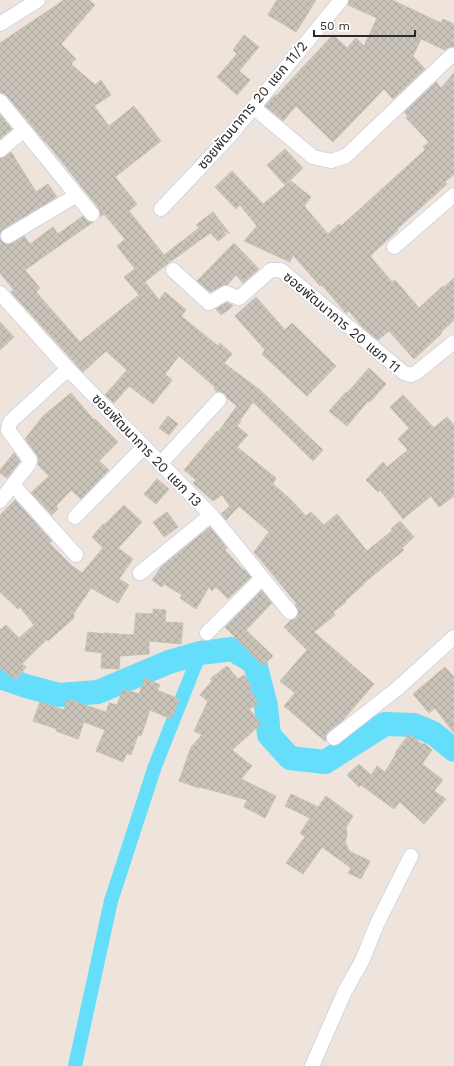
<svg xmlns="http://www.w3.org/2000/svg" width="454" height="1066" font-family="'Work Sans','Noto Sans Thai',sans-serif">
  <defs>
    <pattern id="building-cross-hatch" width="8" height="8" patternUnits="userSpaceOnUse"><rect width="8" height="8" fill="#c9c3ba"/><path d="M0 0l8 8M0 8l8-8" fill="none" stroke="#ada8a0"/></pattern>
  </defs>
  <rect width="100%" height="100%" fill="#eee4db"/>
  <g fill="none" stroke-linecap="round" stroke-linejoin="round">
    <path stroke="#64defa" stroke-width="14" d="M 75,1066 L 111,901 L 155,766 L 200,653"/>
    <path stroke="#64defa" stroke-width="24" d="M 0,677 L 26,686 L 59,695 L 98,692 L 169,662 L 200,653 L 232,649 L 255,663 L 266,706 L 269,735 L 290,758 L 325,762 L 385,724 L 414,725 L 433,733 L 454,750"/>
  </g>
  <path fill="url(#building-cross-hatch)" stroke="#cac1b5" d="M 64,0 L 89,0 L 95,5 L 61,44 L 76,59 L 71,64 L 95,85 L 101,80 L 111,95 L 94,106 L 109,126 L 134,106 L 161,141 L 115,177 L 137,204 L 129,211 L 164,255 L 199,228 L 196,225 L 213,212 L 230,234 L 222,230 L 226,235 L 218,241 L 210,233 L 167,264 L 145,282 L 159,300 L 165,292 L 186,310 L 181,316 L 218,346 L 220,343 L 232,354 L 224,363 L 260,390 L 323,450 L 313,461 L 253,402 L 240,420 L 241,421 L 237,426 L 248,435 L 237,447 L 276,478 L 273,484 L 290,499 L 306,516 L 311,512 L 324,525 L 337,514 L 367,551 L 393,530 L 391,529 L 400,521 L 414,537 L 402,548 L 404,550 L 364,583 L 364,584 L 345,601 L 346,602 L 333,612 L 335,615 L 314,632 L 374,684 L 342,721 L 328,732 L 326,735 L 326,740 L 325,741 L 284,706 L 295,693 L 280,681 L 307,650 L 284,627 L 291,620 L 296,618 L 298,615 L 298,610 L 295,605 L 297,604 L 254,552 L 269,532 L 239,506 L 226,520 L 221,514 L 230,506 L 222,495 L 213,501 L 193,483 L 196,480 L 184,470 L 217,431 L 218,432 L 237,406 L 227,398 L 224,394 L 218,392 L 214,389 L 215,387 L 179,356 L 165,374 L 172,380 L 153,404 L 129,386 L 114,403 L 105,395 L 127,370 L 106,351 L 83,372 L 11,292 L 14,290 L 0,273 L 0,238 L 4,243 L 8,244 L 12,243 L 24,236 L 30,244 L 53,227 L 58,234 L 83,216 L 89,222 L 93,222 L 25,270 L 40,288 L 36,292 L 80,342 L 139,295 L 124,277 L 135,269 L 117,246 L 125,239 L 104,214 L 100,217 L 100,212 L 97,206 L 46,142 L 45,142 L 7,96 L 3,93 L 0,93 L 0,43 Z
    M 277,0 L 316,0 L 296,32 L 268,15 Z
    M 349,0 L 392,0 L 441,23 L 443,19 L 454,24 L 454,47 L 450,47 L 445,50 L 421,39 L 413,56 L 425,69 L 393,99 L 384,89 L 333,142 L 296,106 L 283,121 L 265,106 L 275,95 L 276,96 L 333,35 L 347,48 L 356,38 L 364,46 L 377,18 L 348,5 Z
    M 244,35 L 259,47 L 239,71 L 250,80 L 237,95 L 217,77 L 237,54 L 233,50 Z
    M 454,73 L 454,174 L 445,182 L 447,184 L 397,229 L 398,230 L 370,256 L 392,282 L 395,280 L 419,308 L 443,286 L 444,287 L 454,278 L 454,320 L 441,332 L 442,333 L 414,359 L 389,331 L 378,340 L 364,329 L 349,311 L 346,313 L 322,285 L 320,286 L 293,255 L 290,262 L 244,241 L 257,226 L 240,205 L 236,209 L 215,187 L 232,171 L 263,204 L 291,181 L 311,197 L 304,206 L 328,234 L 339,224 L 341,226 L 425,150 L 423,147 L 429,142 L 406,118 L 408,116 L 404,112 L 436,82 L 441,88 Z
    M 0,114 L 12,129 L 0,139 Z
    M 285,149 L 303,168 L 285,185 L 267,165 Z
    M 11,152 L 36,192 L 48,184 L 57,197 L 4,229 L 0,234 L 0,158 L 5,157 Z
    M 234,243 L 259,269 L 243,283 L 236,275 L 227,285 L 222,286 L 210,292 L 197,281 Z
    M 256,297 L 285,330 L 292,323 L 336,366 L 307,396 L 262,354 L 265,350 L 235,316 Z
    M 227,302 L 233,306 L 221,315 L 216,309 Z
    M 0,322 L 14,337 L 0,350 Z
    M 369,368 L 386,384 L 370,402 L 368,401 L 347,426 L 329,411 L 346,392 L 347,393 Z
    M 71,393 L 94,420 L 95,419 L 118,442 L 99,461 L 109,470 L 81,499 L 71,490 L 56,506 L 58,509 L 52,515 L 31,493 L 49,476 L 38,465 L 38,459 L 37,455 L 25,439 L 43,416 Z
    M 403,395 L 434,428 L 447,417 L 454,425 L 454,496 L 439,507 L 431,496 L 403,519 L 380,490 L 378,492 L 366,480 L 383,462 L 387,467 L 408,450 L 398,439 L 409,428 L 390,407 Z
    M 168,416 L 178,424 L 169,435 L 159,428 Z
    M 14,453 L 20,461 L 7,478 L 0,473 L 0,470 Z
    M 157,479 L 169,489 L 156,504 L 144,494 Z
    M 15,500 L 52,541 L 49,543 L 72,566 L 82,573 L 103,548 L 92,537 L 103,524 L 104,525 L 124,505 L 142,522 L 118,548 L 133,559 L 119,579 L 129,585 L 118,603 L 91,588 L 74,613 L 74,618 L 48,641 L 47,639 L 22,664 L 26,667 L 16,680 L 0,668 L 0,630 L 6,625 L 19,638 L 34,625 L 20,607 L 18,609 L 0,592 L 0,515 Z
    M 167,512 L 178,527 L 164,537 L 153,522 Z
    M 210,527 L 227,548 L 225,550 L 243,570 L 244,569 L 251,577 L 228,599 L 216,587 L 212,591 L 209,587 L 196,609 L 180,598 L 182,595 L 164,584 L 162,587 L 152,580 L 162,566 Z
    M 262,590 L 272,603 L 246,630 L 273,656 L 263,665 L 225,627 Z
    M 153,609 L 166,610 L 165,622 L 183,623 L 181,644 L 149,641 L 149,654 L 120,656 L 119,669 L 101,668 L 102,653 L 85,651 L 88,632 L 104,634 L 104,633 L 134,635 L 136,613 L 153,614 Z
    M 227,666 L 238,679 L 244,675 L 251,686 L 249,687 L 258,704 L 249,709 L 261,724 L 232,750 L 252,766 L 241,779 L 276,796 L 265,818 L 244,807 L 247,800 L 200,787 L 199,788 L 179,781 L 191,747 L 202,735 L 194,731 L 208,701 L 200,695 L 212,681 L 210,679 Z
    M 445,667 L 454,677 L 454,733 L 435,708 L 429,713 L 413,694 Z
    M 145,678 L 160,685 L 157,690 L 179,699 L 171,719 L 150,710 L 141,736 L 138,735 L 131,755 L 127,753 L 123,762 L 96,751 L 105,730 L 84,722 L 78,739 L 56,731 L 57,729 L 33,721 L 40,702 L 64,710 L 67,699 L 106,712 L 109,703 L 117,705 L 123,689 L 139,694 Z
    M 409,734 L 423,745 L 424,743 L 432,750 L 422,764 L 443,780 L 434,791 L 446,799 L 424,824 L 400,802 L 394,809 L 361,785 L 359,787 L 347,775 L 359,764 L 371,775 L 377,766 L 385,772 L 396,754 L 395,753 Z
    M 291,794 L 318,807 L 326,796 L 353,816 L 346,827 L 347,836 L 345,841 L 349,851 L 370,861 L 361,879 L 348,873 L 351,868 L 322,847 L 303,874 L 286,863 L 305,837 L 300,833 L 310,818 L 285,806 Z"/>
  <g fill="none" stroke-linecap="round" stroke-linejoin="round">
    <g stroke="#d0d6e5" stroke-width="16">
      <path id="minor" d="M 0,24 L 38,0
        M 0,101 L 92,214
        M 253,107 L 313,157 L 331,161 L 346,156 L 452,55
        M 0,150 L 24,130
        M 161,209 L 229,137 L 341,0
        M 8,236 L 77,195
        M 394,247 L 454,195
        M 173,270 L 209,303 L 226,293 L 239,298 L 271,270 L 281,270 L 404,373 L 411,375 L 416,373 L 454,342
        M 0,293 L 68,369 L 211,515 L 239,549 L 290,612
        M 160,464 L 219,400
        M 13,485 L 76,555
        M 0,501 L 29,464 L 30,460 L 8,430 L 9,425 L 10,422 L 68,369
        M 75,517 L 144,447
        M 140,573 L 211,515
        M 207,633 L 262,578
        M 334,738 L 398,688 L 454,637
        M 312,1066 L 345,991 L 362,961 L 377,924 L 411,856"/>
    </g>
    <use href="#minor" stroke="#fff" stroke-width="14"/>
  </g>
  <g text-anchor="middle" stroke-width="4" stroke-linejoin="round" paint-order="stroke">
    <g font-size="14" fill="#2b2b2b" stroke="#fff">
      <text transform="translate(252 105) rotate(-50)" y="5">ซอยพัฒนาการ 20 แยก 11/2</text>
      <text transform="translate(342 322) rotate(40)" y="5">ซอยพัฒนาการ 20 แยก 11</text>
      <text transform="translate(147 450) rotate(46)" y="5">ซอยพัฒนาการ 20 แยก 13</text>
    </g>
  </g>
  <path d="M314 30v6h101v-6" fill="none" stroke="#2b2b2b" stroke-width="2"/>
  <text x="320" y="30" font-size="12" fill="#2b2b2b" stroke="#ffffff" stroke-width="3" paint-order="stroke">50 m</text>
</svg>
